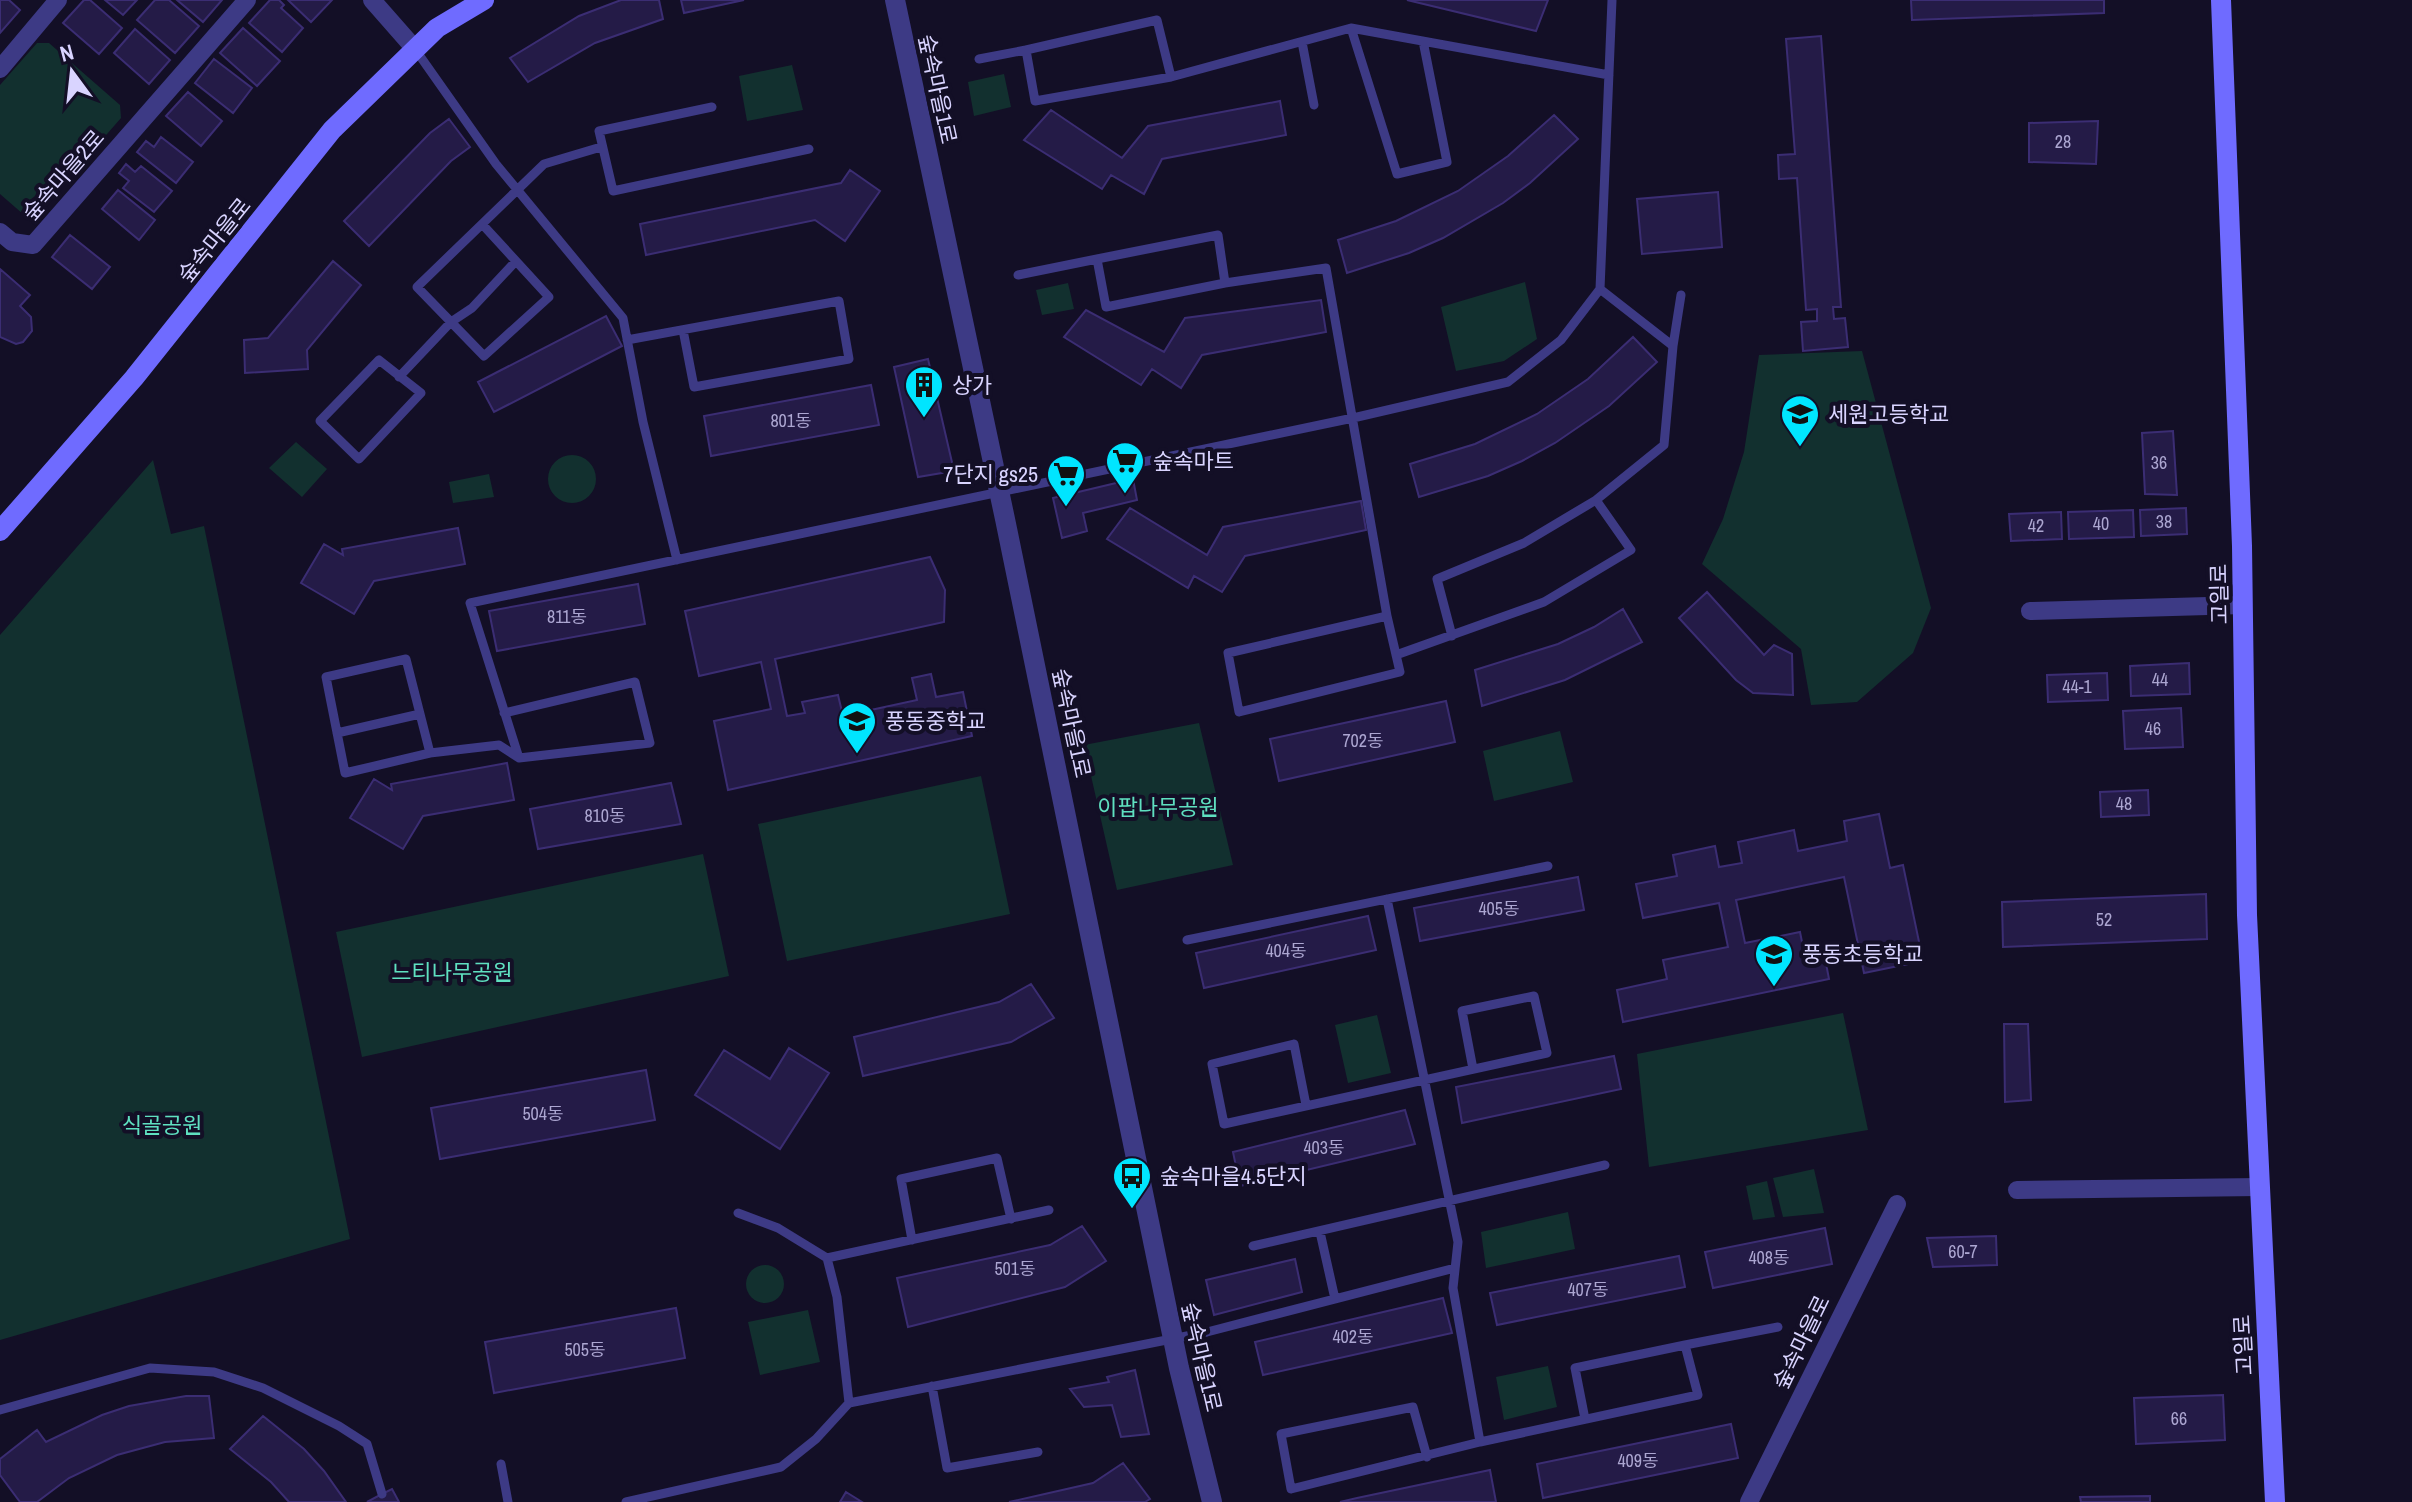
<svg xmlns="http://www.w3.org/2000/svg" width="2412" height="1502" font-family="'Archivo Narrow','Noto Sans KR',sans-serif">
  <rect width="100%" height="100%" fill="#130f26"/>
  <path fill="#12302f" d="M 37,43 L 49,43 L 120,105 L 121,118 L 31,221 L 0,194 L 0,85 Z
    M 792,65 L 803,110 L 747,121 L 739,76 Z
    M 1004,74 L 1011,107 L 974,116 L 968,82 Z
    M 1525,282 L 1537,339 L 1504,361 L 1456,371 L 1441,307 Z
    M 1068,283 L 1074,309 L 1042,315 L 1036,290 Z
    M 1862,351 L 1931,608 L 1913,653 L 1857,702 L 1811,705 L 1801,649 L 1702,564 L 1723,519 L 1744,452 L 1759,355 Z
    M 296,442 L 327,469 L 302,497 L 269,468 Z
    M548 479a24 24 0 1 1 48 0a24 24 0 1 1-48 0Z
    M 153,460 L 171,534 L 204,526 L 350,1239 L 0,1340 L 0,635 Z
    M 489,474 L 494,497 L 453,503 L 449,482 Z
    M 1199,723 L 1233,865 L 1117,890 L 1084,745 Z
    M 1560,731 L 1573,782 L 1494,801 L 1483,751 Z
    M 981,776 L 1010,914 L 787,961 L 758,824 Z
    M 703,854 L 729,976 L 362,1057 L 336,932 Z
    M 1843,1013 L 1868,1130 L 1649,1167 L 1637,1054 Z
    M 1377,1015 L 1391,1073 L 1348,1083 L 1335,1025 Z
    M 1814,1169 L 1824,1213 L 1783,1217 L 1773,1178 Z
    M 1767,1181 L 1775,1217 L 1753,1220 L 1746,1186 Z
    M 1568,1212 L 1575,1249 L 1486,1268 L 1481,1232 Z
    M746 1284a19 19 0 1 1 38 0a19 19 0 1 1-38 0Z
    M 808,1310 L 820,1362 L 760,1375 L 748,1322 Z
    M 1548,1366 L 1557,1407 L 1504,1420 L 1496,1377 Z"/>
  <path fill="#241b47" stroke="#3b2d73" stroke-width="2" d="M 0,0 L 9,0 L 20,10 L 0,33 Z
    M 84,0 L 90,0 L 122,28 L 99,54 L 63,23 Z
    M 105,0 L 137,0 L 123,15 Z
    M 155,0 L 169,0 L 199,26 L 175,53 L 137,20 Z
    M 177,0 L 222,0 L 203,22 Z
    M 270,0 L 279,0 L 284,5 L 281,8 L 303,28 L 282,52 L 249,23 Z
    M 288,0 L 332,0 L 311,22 Z
    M 621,0 L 659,0 L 663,19 L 595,43 L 528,82 L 510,58 L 579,16 Z
    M 681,0 L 744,0 L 684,13 Z
    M 1407,0 L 1548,0 L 1536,31 Z
    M 1911,0 L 2104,0 L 2104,13 L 1912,20 Z
    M 243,28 L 280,61 L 257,86 L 220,53 Z
    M 135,29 L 170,60 L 149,84 L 114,53 Z
    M 1821,36 L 1841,307 L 1833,307 L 1834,319 L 1845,318 L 1848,347 L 1803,351 L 1801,322 L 1817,321 L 1817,309 L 1806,310 L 1797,178 L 1779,179 L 1778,155 L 1795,154 L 1786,39 Z
    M 214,59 L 252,88 L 233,113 L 195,83 Z
    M 188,92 L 222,121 L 201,146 L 166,116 Z
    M 1280,101 L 1286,135 L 1162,159 L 1144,194 L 1111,175 L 1102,189 L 1024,140 L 1051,110 L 1122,158 L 1148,126 Z
    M 1554,115 L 1578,139 L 1530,183 L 1503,203 L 1443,238 L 1409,253 L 1347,273 L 1338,240 L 1396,221 L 1458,191 L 1508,156 Z
    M 449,119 L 470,147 L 451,161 L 369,246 L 344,221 L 430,133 Z
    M 2098,121 L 2096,164 L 2029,162 L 2029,123 Z
    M 161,137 L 193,162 L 176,183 L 137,152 L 146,141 L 154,147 Z
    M 126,164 L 135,172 L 141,166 L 172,191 L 154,212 L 123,188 L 129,181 L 119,173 Z
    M 850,170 L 880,191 L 845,241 L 815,220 L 646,255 L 640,224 L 841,183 Z
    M 118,190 L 155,220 L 139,240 L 102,209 Z
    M 1718,192 L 1722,247 L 1642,254 L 1637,199 Z
    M 70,235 L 110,267 L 92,289 L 52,257 Z
    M 333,261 L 361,285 L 307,350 L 308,369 L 245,373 L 244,340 L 268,338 Z
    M 0,269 L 30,295 L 20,306 L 31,317 L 32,331 L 23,342 L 16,344 L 0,337 Z
    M 1321,300 L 1326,332 L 1202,355 L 1181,388 L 1152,369 L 1141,385 L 1064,337 L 1086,310 L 1164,352 L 1185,318 Z
    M 606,316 L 622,346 L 494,412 L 478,382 Z
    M 1633,337 L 1657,362 L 1609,406 L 1555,443 L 1522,461 L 1488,476 L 1419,497 L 1410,464 L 1475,444 L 1537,414 L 1588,379 Z
    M 928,359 L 954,471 L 918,477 L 894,367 Z
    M 871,385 L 879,425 L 711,456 L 704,416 Z
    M 2173,431 L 2177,495 L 2145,494 L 2142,433 Z
    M 1133,479 L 1137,500 L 1083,513 L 1087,531 L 1062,538 L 1053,498 Z
    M 1361,501 L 1366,530 L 1245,556 L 1222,592 L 1194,576 L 1188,588 L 1107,539 L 1130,508 L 1207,555 L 1223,527 Z
    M 2186,508 L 2187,534 L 2141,536 L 2140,510 Z
    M 2133,510 L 2134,537 L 2069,539 L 2068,512 Z
    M 2061,512 L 2062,539 L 2011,541 L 2009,514 Z
    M 458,528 L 465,564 L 374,581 L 354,614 L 301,583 L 324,544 L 343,555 L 342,549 Z
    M 930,557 L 945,590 L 944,622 L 775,659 L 787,716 L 805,713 L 802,702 L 838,695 L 843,716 L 917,700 L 912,678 L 931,674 L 936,697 L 963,692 L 972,736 L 728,790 L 714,721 L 771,709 L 761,662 L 699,676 L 685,611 Z
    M 638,584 L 645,624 L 497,651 L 489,611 Z
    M 1707,592 L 1764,655 L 1774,645 L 1792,654 L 1793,695 L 1753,693 L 1736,680 L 1679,618 Z
    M 1623,609 L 1642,642 L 1565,680 L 1482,706 L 1475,670 L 1558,644 L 1594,627 Z
    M 2189,663 L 2190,694 L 2131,696 L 2130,666 Z
    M 2107,673 L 2108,700 L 2048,702 L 2047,675 Z
    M 1446,701 L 1455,742 L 1279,781 L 1270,739 Z
    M 2181,708 L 2183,747 L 2125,749 L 2123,711 Z
    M 507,763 L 514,800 L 423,816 L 403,849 L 350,818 L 374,779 L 392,790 L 391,784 Z
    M 671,783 L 681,824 L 538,849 L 530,809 Z
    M 2148,790 L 2149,815 L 2101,817 L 2100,792 Z
    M 1879,814 L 1890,868 L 1903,865 L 1923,961 L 1864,973 L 1844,877 L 1736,900 L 1745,943 L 1800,932 L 1804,952 L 1823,948 L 1829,979 L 1623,1022 L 1617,990 L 1667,979 L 1663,960 L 1728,947 L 1719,903 L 1643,918 L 1636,884 L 1677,876 L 1673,855 L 1715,846 L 1719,867 L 1742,863 L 1738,842 L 1794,830 L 1798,851 L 1847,841 L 1844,821 Z
    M 1578,877 L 1584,910 L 1420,941 L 1414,908 Z
    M 2206,894 L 2207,939 L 2003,947 L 2002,902 Z
    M 1368,916 L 1376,950 L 1204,988 L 1196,953 Z
    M 1031,984 L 1054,1018 L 1011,1042 L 863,1076 L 854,1037 L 999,1002 Z
    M 2004,1024 L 2028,1024 L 2031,1100 L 2005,1102 Z
    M 789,1048 L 829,1073 L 780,1149 L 695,1095 L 724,1050 L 770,1079 Z
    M 1614,1056 L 1621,1089 L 1462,1123 L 1456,1087 Z
    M 646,1070 L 655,1120 L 440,1159 L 431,1108 Z
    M 1405,1110 L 1415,1144 L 1240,1186 L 1233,1152 Z
    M 1082,1226 L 1106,1261 L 1065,1287 L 908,1327 L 897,1278 L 1050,1245 Z
    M 1825,1228 L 1832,1264 L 1713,1288 L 1705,1252 Z
    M 1996,1236 L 1997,1265 L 1933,1267 L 1927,1238 Z
    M 1679,1256 L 1685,1287 L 1497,1325 L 1490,1293 Z
    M 1295,1259 L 1302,1292 L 1214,1315 L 1206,1280 Z
    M 1443,1298 L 1452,1333 L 1263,1375 L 1255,1342 Z
    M 676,1308 L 685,1358 L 494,1393 L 485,1342 Z
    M 1135,1370 L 1149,1434 L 1121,1437 L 1112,1405 L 1084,1407 L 1070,1389 L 1109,1382 L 1107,1377 Z
    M 2223,1395 L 2225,1440 L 2136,1444 L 2134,1398 Z
    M 186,1396 L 209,1396 L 214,1438 L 165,1442 L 117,1455 L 69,1478 L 37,1502 L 20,1502 L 0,1475 L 0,1459 L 37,1430 L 46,1442 L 102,1415 L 129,1406 Z
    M 263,1416 L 304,1449 L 324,1471 L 346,1502 L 289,1502 L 271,1482 L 230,1449 Z
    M 1731,1424 L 1738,1458 L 1543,1498 L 1537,1464 Z
    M 1123,1463 L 1150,1499 L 1145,1502 L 1009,1502 L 1093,1483 Z
    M 1490,1470 L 1496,1502 L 1340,1502 L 1357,1498 Z
    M 392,1489 L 399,1502 L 367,1502 L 382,1494 Z
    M 846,1492 L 862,1502 L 840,1502 Z
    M 2150,1496 L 2150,1502 L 2081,1502 L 2080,1497 Z"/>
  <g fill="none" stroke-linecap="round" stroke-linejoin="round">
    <path stroke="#3d3a85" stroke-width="9" d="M 1351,28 L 1397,174 L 1447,162 L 1423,41
      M 1302,42 L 1314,105
      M 415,49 L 496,164 L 623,318 L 643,422 L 677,560
      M 979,59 L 1026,50
      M 1171,77 L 1157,20 L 1026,50 L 1035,101 L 1171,77 L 1351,28 L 1609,75
      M 712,107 L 599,131 L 613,191 L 809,149
      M 482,224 L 549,297 L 484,356 L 417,287 L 544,164 L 601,147
      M 1018,275 L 1097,259
      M 1225,283 L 1218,235 L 1097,259 L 1106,307 L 1225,283 L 1326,268 L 1387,616 L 1228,653 L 1239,712 L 1400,672 L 1387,616
      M 627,340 L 839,301 L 849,359 L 694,387 L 683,330
      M 1673,346 L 1681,295
      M 379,360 L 421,393 L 359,459 L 320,421 Z
      M 399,377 L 451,322 L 472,308 L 516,261
      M 1596,500 L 1664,445 L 1673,346 L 1600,289
      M 1396,655 L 1544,602 L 1631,550 L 1596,500 L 1524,543 L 1437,579 L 1452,636
      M 504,713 L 635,682 L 650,743 L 519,758 L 470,603 L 1353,418 L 1508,382 L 1561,340 L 1600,289 L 1612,0
      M 337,733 L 420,714
      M 430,753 L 406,659 L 326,677 L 345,773 L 430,753 L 499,745 L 519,758
      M 1387,899 L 1458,1242 L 1453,1288 L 1480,1442
      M 1187,940 L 1548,866
      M 1306,1105 L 1294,1044 L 1212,1064 L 1224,1124 L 1547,1053 L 1534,996 L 1462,1011 L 1473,1069
      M 1320,1232 L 1335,1299
      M 912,1240 L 901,1179 L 997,1158 L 1011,1219
      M 1253,1246 L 1605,1165
      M 827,1258 L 1049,1210
      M 1685,1345 L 1778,1327
      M 932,1386 L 947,1468 L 1038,1452
      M 849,1403 L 1207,1332 L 1455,1268
      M 0,1410 L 150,1368 L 214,1372 L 263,1388 L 339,1426 L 367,1444 L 382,1494
      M 1427,1457 L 1413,1407 L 1281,1434 L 1291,1489 L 1480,1442 L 1698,1395 L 1685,1345 L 1575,1368 L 1585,1419
      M 501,1464 L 508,1502
      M 626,1502 L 781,1467 L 816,1439 L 849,1403 L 837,1297 L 827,1258 L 778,1228 L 738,1213"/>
    <path stroke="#3d3a85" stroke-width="18" d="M 372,0 L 415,49
      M 0,69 L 58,0
      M 0,232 L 12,242 L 33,245 L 247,0
      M 2030,611 L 2243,605
      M 2017,1190 L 2260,1187
      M 1749,1502 L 1897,1204"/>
    <path stroke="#3d3a85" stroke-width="20" d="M 895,0 L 1005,519 L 1179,1368 L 1212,1502"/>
    <path stroke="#6f6bff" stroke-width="20" d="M 2221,0 L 2242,546 L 2247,915 L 2275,1502
      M 0,531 L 134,378 L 332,130 L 437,28 L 484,0"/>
  </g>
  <defs>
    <g id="building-pin" transform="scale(2)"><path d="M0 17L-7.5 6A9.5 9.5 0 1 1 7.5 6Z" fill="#00e5ff" stroke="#130f26"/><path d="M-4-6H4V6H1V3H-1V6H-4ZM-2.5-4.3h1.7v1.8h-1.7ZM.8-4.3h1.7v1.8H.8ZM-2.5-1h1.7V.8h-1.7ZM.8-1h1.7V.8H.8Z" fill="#111"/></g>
    <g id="school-pin" transform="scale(2)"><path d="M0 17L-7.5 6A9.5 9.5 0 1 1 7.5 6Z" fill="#00e5ff" stroke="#130f26"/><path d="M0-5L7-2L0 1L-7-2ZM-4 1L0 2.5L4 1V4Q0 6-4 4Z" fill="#111"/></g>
    <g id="supermarket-pin" transform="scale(2)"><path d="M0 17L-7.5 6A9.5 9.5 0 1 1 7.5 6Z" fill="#00e5ff" stroke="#130f26"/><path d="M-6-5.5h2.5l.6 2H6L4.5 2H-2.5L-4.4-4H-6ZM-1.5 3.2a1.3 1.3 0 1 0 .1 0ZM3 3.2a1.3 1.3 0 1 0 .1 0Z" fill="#111"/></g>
    <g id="bus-pin" transform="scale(2)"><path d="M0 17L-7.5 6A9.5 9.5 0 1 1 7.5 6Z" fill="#00e5ff" stroke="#130f26"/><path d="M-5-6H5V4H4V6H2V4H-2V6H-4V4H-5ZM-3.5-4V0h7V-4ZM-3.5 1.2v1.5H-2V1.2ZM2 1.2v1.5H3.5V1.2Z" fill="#111"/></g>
  </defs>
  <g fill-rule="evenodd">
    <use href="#building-pin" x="924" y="385"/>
    <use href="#school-pin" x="1800" y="414"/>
    <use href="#supermarket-pin" x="1125" y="461"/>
    <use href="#supermarket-pin" x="1066" y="474"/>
    <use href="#school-pin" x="857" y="721"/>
    <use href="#school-pin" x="1774" y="954"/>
    <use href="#bus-pin" x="1132" y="1176"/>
  </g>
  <g text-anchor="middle" stroke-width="8" stroke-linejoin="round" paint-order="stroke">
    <g font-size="18" fill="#aca6d1">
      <text x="2063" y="148">28</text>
      <text x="791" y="427">801동</text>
      <text x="2159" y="469">36</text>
      <text x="2164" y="528">38</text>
      <text x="2101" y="530">40</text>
      <text x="2036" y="532">42</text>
      <text x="567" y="623">811동</text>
      <text x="2160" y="686">44</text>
      <text x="2077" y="693">44-1</text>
      <text x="2153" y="735">46</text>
      <text x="1363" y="747">702동</text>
      <text x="2124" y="810">48</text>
      <text x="605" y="822">810동</text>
      <text x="1499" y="915">405동</text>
      <text x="2104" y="926">52</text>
      <text x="1286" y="957">404동</text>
      <text x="543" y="1120">504동</text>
      <text x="1324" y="1154">403동</text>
      <text x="1963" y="1258">60-7</text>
      <text x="1769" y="1264">408동</text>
      <text x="1015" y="1275">501동</text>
      <text x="1588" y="1296">407동</text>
      <text x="1353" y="1343">402동</text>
      <text x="585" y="1356">505동</text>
      <text x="2179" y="1425">66</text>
      <text x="1638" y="1467">409동</text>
    </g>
    <g font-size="22" fill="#d9d4ff" stroke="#130f26">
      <text transform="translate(938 89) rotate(78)" y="8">숲속마을1로</text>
      <text transform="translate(63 175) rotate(-49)" y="8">숲속마을2로</text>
      <text transform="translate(214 240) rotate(-51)" y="8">숲속마을로</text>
      <text transform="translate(2219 594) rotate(-91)" y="8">고일로</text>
      <text transform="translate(1072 723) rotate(78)" y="8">숲속마을1로</text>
      <text transform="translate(1801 1342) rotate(-64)" y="8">숲속마을로</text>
      <text transform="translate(2243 1345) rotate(-93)" y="8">고일로</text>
      <text transform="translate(1202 1357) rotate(77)" y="8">숲속마을1로</text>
    </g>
    <g font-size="22" fill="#d9d4ff" stroke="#130f26" text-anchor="start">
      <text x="952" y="393">상가</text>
      <text x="1828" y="422">세원고등학교</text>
      <text x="1153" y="469">숲속마트</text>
      <text x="1038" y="482" text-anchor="end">7단지 gs25</text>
      <text x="885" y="729">풍동중학교</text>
      <text x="1802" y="962">풍동초등학교</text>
      <text x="1160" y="1184">숲속마을4.5단지</text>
    </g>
    <g font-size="22" fill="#5fe0c0" stroke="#130f26">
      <text x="1158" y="815">이팝나무공원</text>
      <text x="452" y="980">느티나무공원</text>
      <text x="162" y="1133">식골공원</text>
    </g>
  </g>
  <g transform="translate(72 72) rotate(345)" stroke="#130f26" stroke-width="6" paint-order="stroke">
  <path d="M0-6L14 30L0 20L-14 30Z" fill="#d9d4ff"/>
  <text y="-12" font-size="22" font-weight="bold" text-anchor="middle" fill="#d9d4ff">N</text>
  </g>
</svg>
